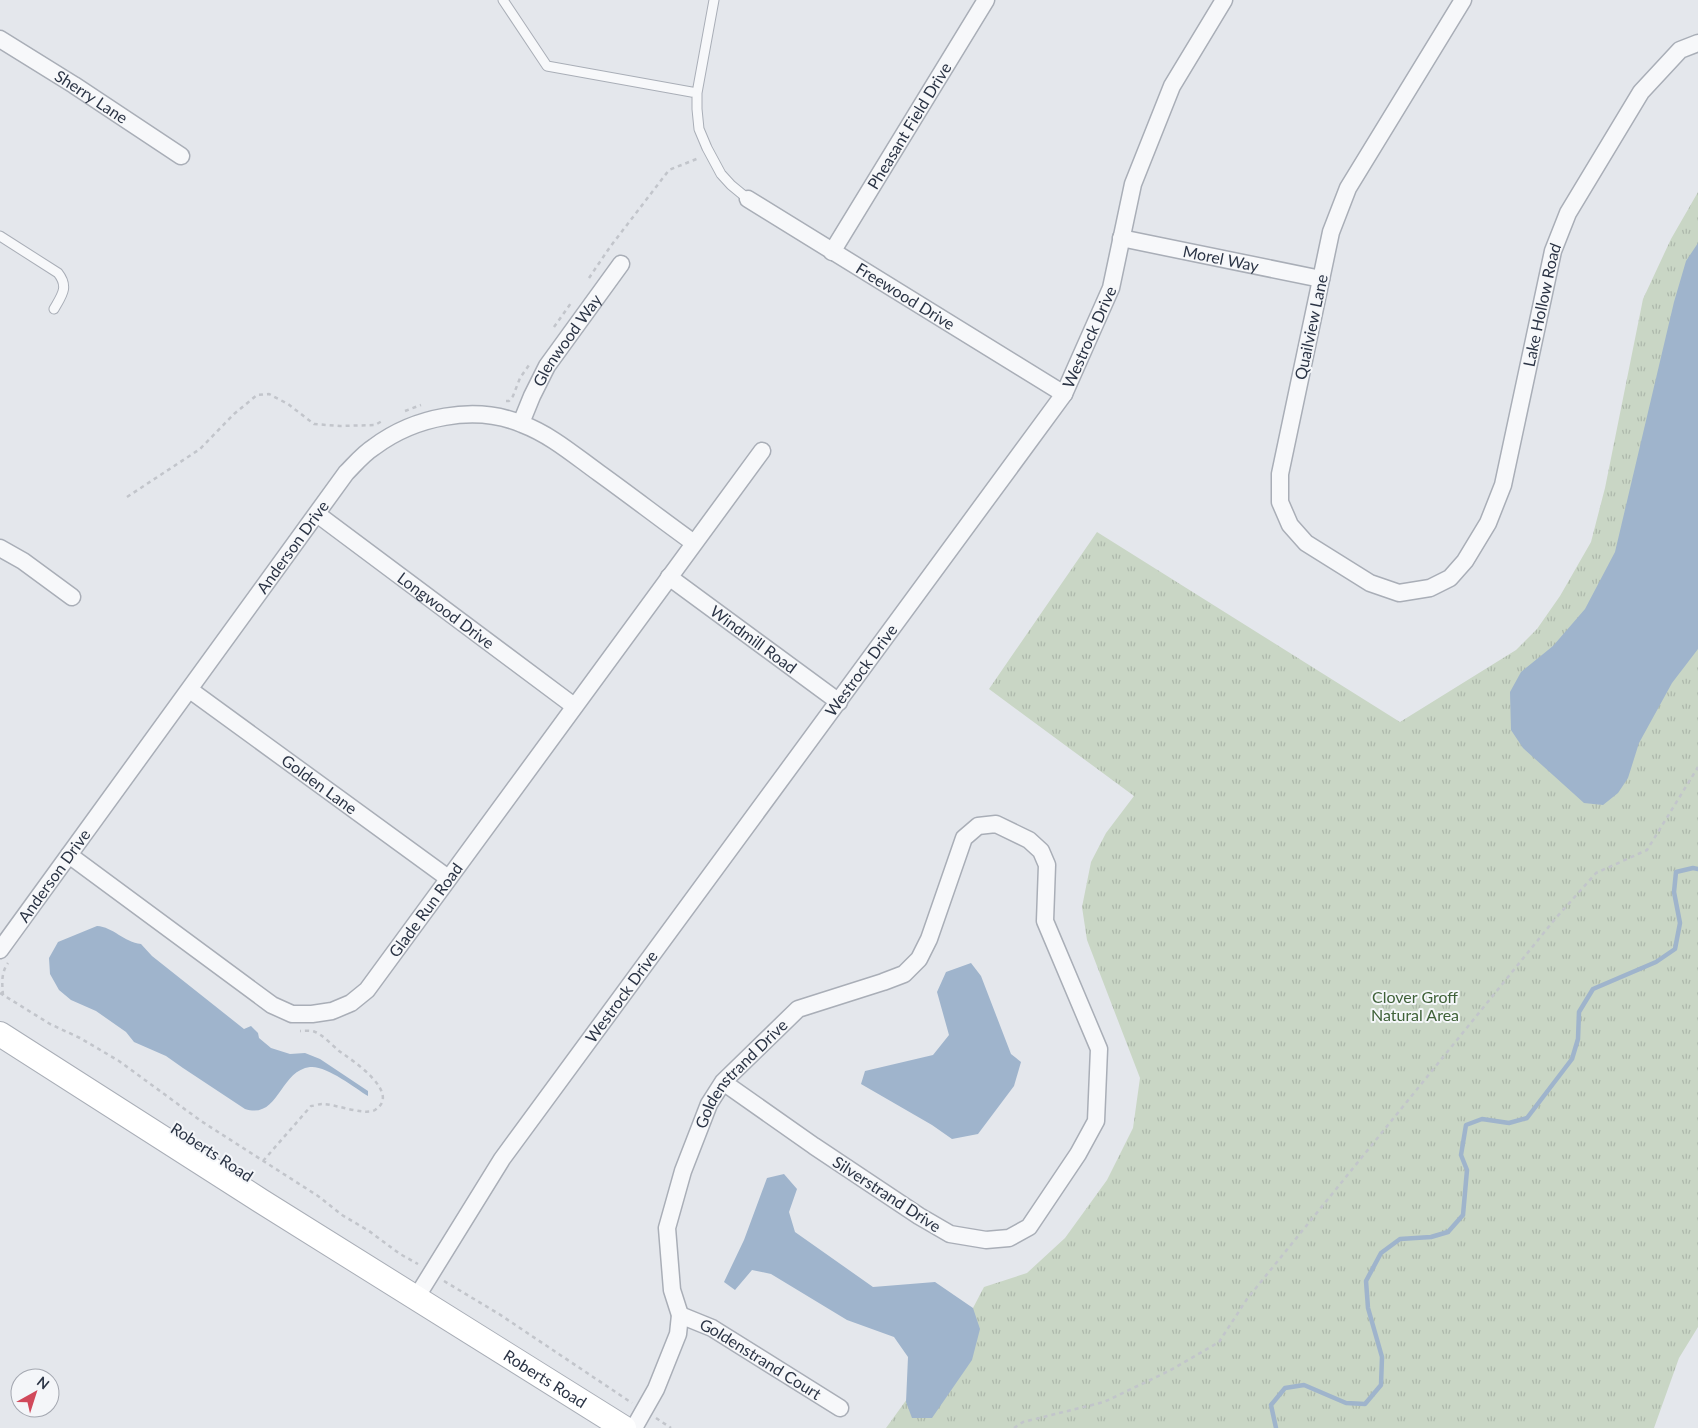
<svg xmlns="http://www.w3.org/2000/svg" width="1698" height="1428" font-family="Lato,sans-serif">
  <defs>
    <pattern id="grass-tufts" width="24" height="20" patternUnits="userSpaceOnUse" patternTransform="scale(1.25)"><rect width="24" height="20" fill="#c9d6c5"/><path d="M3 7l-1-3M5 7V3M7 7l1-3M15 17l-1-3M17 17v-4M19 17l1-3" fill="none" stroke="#adb8ab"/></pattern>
  </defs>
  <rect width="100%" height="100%" fill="#e4e7ec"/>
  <path fill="url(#grass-tufts)" d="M 1698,192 L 1698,1327 L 1679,1358 L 1654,1428 L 886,1428 L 973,1308 L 984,1287 L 1027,1273 L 1065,1238 L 1107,1180 L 1133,1128 L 1140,1078 L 1087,940 L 1082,907 L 1091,862 L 1106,833 L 1134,796 L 989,689 L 1097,532 L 1400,722 L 1516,650 L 1537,629 L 1560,596 L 1591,542 L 1605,488 L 1643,299 L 1671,239 Z"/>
  <path fill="#9fb4cc" d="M 1698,243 L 1698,649 L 1672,683 L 1639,743 L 1628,778 L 1618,793 L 1603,805 L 1584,803 L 1523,748 L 1511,730 L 1510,692 L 1521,672 L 1553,646 L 1585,609 L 1615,552 L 1674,302 L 1686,261 Z
    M 97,926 C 113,927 124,942 141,944 L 152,956 L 244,1029 L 251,1026 L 258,1033 L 259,1038 L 271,1048 L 290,1054 L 305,1053 L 320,1059 L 368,1091 L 368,1096 C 355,1088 326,1065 310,1067 C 279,1071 279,1120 245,1109 L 183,1068 L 166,1056 L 134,1042 L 126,1032 L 96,1011 L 71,1000 L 59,990 L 50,974 L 49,958 L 58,942 Z
    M 971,963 L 981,976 L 1011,1054 L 1021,1062 L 1014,1086 L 978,1134 L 952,1139 L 932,1125 L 861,1084 L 865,1071 L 933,1055 L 949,1035 L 937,992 L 946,972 Z
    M 784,1174 L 797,1189 L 789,1212 L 795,1232 L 873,1287 L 935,1282 L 973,1308 L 980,1329 L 972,1360 L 932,1418 L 912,1418 L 906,1402 L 908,1357 L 894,1337 L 847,1320 L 771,1274 L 752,1270 L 735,1290 L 724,1282 L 744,1240 L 767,1178 Z"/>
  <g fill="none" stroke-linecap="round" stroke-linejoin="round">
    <path stroke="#9fb4cc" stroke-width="4.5" d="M 1276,1428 L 1271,1405 L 1285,1388 L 1304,1385 L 1346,1403 L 1365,1404 L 1381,1385 L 1382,1357 L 1368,1308 L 1366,1281 L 1381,1253 L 1400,1239 L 1431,1237 L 1448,1232 L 1463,1215 L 1467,1170 L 1461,1155 L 1466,1125 L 1482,1119 L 1509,1123 L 1527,1118 L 1572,1059 L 1578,1039 L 1579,1012 L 1593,989 L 1656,962 L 1675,949 L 1680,923 L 1674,892 L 1676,872 L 1693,868 L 1698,869"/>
    <g stroke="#a9aeb7" stroke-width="11">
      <path id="service" d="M 503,0 L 547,66 L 697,93
        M 714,0 L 697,93 L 697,109 L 699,129 L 707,148 L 721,174 L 731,185 L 748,199
        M 0,236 L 58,273 C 69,287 62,295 54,309"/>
    </g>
    <g stroke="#a9aeb7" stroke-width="19">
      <g id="minor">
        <path id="s1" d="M 1463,0 L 1348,188 L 1331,232 L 1280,474 L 1280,502 L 1290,525 L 1306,543 L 1370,583 L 1399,593 L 1430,588 L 1450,578 L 1465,561 L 1488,523 L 1503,485 L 1553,251 L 1568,213 L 1641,92 L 1680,50 L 1698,43"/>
        <path id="s2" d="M 0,39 L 74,85 L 181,156"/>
        <path id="s3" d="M 748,199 L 1064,394"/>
        <path id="s4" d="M 1121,238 L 1321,279"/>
        <path id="s5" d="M 832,252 L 986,0"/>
        <path id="s6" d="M 521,423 L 532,396 L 547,366 L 621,264"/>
        <path id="s7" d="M 317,514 L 574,706"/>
        <path d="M 0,548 L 23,561 L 72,597"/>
        <path id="s8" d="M 669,577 L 839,702"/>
        <path id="s9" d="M 190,690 L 448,878"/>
        <path id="s10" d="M 69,855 L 272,1005 L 292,1014 L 312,1014 L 332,1011 L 351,1003 L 367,990 L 762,451"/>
        <path id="s11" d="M 0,950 L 346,473 C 355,464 363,454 374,447 C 414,417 474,404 522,424 C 551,435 574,455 599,473 C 631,496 662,520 694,543"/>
        <path id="s12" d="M 416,1298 L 502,1159 L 1064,394 L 1111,288 L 1133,184 L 1172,86 L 1224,0"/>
        <path id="s13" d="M 680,1315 L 712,1328 L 840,1408"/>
        <path id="s14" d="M 634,1428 L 656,1389 L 678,1334 L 680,1315 L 672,1290 L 667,1228 L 683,1171 L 709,1104 L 723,1082 L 798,1009 L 883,982 L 904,974 L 919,959 L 929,939 L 964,838 L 978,826 L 996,824 L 1029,840 L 1041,851 L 1047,865 L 1045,921 L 1099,1049 L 1096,1121 L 1078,1154 L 1029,1227 L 1009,1238 L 986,1240 L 950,1234 L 919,1216 L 814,1146 L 723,1082"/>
      </g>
    </g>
    <g stroke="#a9aeb7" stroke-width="26">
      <g id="secondary">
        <path id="s15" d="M 0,1034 L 261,1201 L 624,1428"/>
      </g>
    </g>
    <path stroke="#c2c5cb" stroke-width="2.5" stroke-dasharray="4 4" stroke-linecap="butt" d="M 589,278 L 610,247 L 669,170 L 699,158
      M 554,327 L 571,303
      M 506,401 L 509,401 L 513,396 L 520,378 L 529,365
      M 405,411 L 421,405
      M 127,497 L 200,449 L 234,414 L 257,395 L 269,394 L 288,404 L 314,424 L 340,426 L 375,425 L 382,421
      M 0,993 L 50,1024 L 80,1038 L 119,1061 L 201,1121 L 318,1196 L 342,1215 L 369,1231 L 400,1254 L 418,1264
      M 3,995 C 2,983 1,973 8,963
      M 263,1161 L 311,1106 C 314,1106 319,1104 322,1104 C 336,1104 364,1116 375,1110 C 402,1093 352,1060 339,1051 C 333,1046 322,1034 315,1032 C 311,1030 304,1031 300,1031
      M 444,1281 L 499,1314 L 632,1403
      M 656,1418 L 671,1428
      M 1014,1428 L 1023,1422 L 1104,1402 L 1169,1371 L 1219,1342 L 1247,1299 L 1555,919 L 1596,873 L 1647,850 L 1698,767"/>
    <use href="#service" stroke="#f7f8fa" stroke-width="9"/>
    <use href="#minor" stroke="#f7f8fa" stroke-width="16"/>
    <use href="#secondary" stroke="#fff" stroke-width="24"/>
  </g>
  <g text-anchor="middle" stroke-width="4" stroke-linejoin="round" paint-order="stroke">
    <g font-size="16" fill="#2b3445" stroke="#f4f6f9">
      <text dy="6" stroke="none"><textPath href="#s2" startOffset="108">Sherry Lane</textPath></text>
      <text dy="6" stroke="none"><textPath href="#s5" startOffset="148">Pheasant Field Drive</textPath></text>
      <text dy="6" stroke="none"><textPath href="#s4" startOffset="102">Morel Way</textPath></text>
      <text dy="6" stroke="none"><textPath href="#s3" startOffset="185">Freewood Drive</textPath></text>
      <text dy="6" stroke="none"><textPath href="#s1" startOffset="1044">Lake Hollow Road</textPath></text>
      <text transform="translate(1311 327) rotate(-78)" y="6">Quailview Lane</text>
      <text dy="6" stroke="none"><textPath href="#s12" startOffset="1175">Westrock Drive</textPath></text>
      <text dy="6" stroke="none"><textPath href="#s6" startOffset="95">Glenwood Way</textPath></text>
      <text dy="6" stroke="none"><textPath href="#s11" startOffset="498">Anderson Drive</textPath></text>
      <text dy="6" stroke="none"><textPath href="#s7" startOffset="161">Longwood Drive</textPath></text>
      <text dy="6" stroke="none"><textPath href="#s8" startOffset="105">Windmill Road</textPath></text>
      <text dy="6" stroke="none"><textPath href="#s12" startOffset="770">Westrock Drive</textPath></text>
      <text dy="6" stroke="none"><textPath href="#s9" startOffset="160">Golden Lane</textPath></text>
      <text dy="6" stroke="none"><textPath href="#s11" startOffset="92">Anderson Drive</textPath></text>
      <text dy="6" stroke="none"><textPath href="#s10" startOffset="455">Glade Run Road</textPath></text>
      <text dy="6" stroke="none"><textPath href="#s12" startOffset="365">Westrock Drive</textPath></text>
      <text dy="6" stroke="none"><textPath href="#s14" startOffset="386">Goldenstrand Drive</textPath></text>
      <text transform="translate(212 1152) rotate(33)" y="6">Roberts Road</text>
      <text transform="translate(887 1194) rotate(33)" y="6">Silverstrand Drive</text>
      <text dy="6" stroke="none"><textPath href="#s13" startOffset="92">Goldenstrand Court</textPath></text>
      <text dy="6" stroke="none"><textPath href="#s15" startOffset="645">Roberts Road</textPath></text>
    </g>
    <g font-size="16" fill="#3f6138" stroke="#f4f6f9">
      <text x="1415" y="1003">Clover Groff<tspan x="1415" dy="18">Natural Area</tspan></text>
    </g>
  </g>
  <g transform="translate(35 1393) rotate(39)"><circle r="24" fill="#f4f6f9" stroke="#a4a8b1"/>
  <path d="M0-4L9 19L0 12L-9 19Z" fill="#d1495b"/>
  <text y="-8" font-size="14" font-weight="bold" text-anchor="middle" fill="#2b3445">N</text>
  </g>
</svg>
